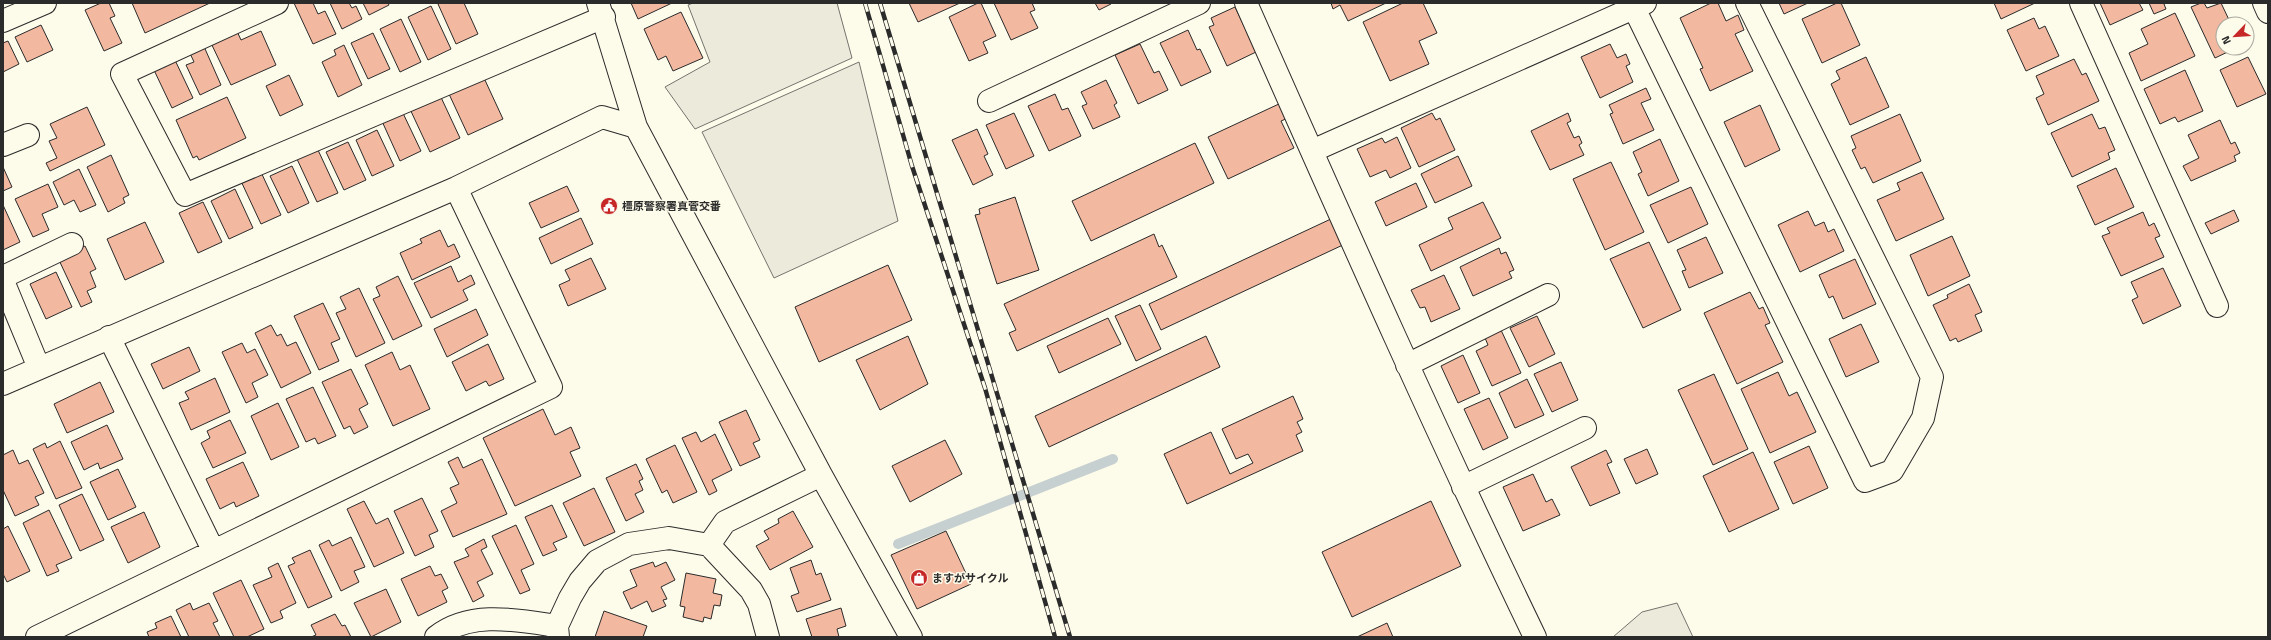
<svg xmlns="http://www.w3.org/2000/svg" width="2271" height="640" font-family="'Titillium Web','Noto Sans JP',sans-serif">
  <rect width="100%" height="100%" fill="#fdfbea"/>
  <path fill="#eceadb" stroke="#74746e" d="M 693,3 L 837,3 L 852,58 L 695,129 L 665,87 L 710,62 L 688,5 Z
    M 859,62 L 898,221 L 774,278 L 702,132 Z
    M 1677,603 L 1693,637 L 1613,637 L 1642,612 Z"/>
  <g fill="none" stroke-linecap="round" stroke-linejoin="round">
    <path stroke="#c7d0d0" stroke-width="10" d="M 898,544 L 1113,459"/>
  </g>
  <path fill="#f2b8a0" stroke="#2b2b2b" d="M 101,3 L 109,3 L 115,16 L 110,18 L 122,43 L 104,51 L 85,10 Z
    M 132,3 L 210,3 L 145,33 Z
    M 294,3 L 313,3 L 318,14 L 325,11 L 336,34 L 313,44 Z
    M 330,3 L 349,3 L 352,8 L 356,6 L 362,19 L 342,29 Z
    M 363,3 L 388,3 L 389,5 L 369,15 Z
    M 440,3 L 464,3 L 478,34 L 456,44 L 438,4 Z
    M 631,3 L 672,3 L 638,19 Z
    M 909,3 L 960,3 L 918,22 Z
    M 978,3 L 981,3 L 996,36 L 983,42 L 988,53 L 969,61 L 949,17 Z
    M 994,3 L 1032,3 L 1035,10 L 1030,12 L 1038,28 L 1011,40 Z
    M 1095,3 L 1111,3 L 1111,4 L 1099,10 Z
    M 1331,3 L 1386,3 L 1348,21 L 1340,5 L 1333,9 Z
    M 1403,3 L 1423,3 L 1437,33 L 1419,41 L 1429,64 L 1390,81 L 1363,22 Z
    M 1711,3 L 1718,3 L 1726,21 L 1738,15 L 1744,30 L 1735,34 L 1753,71 L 1710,91 L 1700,69 L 1703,68 L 1680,18 Z
    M 1779,3 L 1808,3 L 1784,14 Z
    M 1837,3 L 1841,3 L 1860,45 L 1822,63 L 1802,19 Z
    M 1994,3 L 2035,3 L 2001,19 Z
    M 2100,3 L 2139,3 L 2143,10 L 2110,25 Z
    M 2149,3 L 2166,3 L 2164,4 L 2166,9 L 2154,14 Z
    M 2201,3 L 2204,3 L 2207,8 L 2221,3 L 2231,24 L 2223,24 L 2223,48 L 2236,48 L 2215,58 L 2191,7 Z
    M 431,6 L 451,49 L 428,60 L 408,17 Z
    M 1235,7 L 1256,52 L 1227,66 L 1209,27 L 1214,25 L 1211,18 Z
    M 681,12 L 703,58 L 673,71 L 666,56 L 658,60 L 644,29 Z
    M 2175,13 L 2195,56 L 2141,81 L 2129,53 L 2148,44 L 2141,29 Z
    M 2034,18 L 2039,29 L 2045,26 L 2059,56 L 2026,71 L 2007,30 Z
    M 401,19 L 421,62 L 400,72 L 380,29 Z
    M 41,25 L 53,50 L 27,62 L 15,37 Z
    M 236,29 L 241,40 L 261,31 L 276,65 L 231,85 L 210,41 Z
    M 1188,30 L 1197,50 L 1200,49 L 1211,72 L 1181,86 L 1160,43 Z
    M 373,33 L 390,69 L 368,79 L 351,43 Z
    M 8,41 L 19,64 L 3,72 L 3,43 Z
    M 202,42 L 221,85 L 200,95 L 186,65 L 194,62 L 188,49 Z
    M 1140,44 L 1154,73 L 1159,71 L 1168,90 L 1138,104 L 1115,55 Z
    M 1610,44 L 1617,58 L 1626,54 L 1630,64 L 1626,66 L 1633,82 L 1600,98 L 1581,57 Z
    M 344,45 L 362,85 L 338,97 L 322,62 L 336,55 L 334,50 Z
    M 1866,57 L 1889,107 L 1850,125 L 1831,84 L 1840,79 L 1836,71 Z
    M 2248,57 L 2266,94 L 2237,107 L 2220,70 Z
    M 174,58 L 193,98 L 172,108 L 153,68 Z
    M 2074,59 L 2082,75 L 2086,73 L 2099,101 L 2048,125 L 2036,98 L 2044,94 L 2036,76 Z
    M 2185,70 L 2203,111 L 2178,122 L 2175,117 L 2160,124 L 2144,89 Z
    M 289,75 L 303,105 L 280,116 L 266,86 Z
    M 484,78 L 503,119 L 468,135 L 449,94 Z
    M 1106,80 L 1117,103 L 1114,105 L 1120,117 L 1093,129 L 1082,106 L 1087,104 L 1081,92 Z
    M 1646,88 L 1651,99 L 1641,103 L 1654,130 L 1623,144 L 1610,114 L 1613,113 L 1609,105 Z
    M 439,93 L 460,138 L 430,152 L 409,107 Z
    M 1055,94 L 1062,110 L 1068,108 L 1081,136 L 1049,151 L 1028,106 Z
    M 227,97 L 246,138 L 199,160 L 197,156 L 193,158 L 176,120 Z
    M 1281,103 L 1288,118 L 1281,121 L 1294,148 L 1228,179 L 1208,137 Z
    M 1760,105 L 1780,150 L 1745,167 L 1724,122 Z
    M 87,107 L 105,145 L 50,171 L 46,163 L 57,158 L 49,141 L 57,138 L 50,124 Z
    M 401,109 L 421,151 L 400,161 L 381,119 Z
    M 1014,113 L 1034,156 L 1006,169 L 986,125 Z
    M 1432,113 L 1436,120 L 1440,118 L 1455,150 L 1419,167 L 1401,128 Z
    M 1568,113 L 1571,121 L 1567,123 L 1574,138 L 1579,136 L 1582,143 L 1579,145 L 1584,155 L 1550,170 L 1531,131 Z
    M 1900,114 L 1921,161 L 1873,183 L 1865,167 L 1861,169 L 1852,150 L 1856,148 L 1851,136 Z
    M 2092,114 L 2099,129 L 2105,127 L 2115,150 L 2108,153 L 2110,159 L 2072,177 L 2051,133 Z
    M 2220,120 L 2231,144 L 2235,142 L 2240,153 L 2234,156 L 2236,161 L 2191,181 L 2183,166 L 2199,158 L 2188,135 Z
    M 977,129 L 988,154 L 984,156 L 993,175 L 973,185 L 952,140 Z
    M 377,130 L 394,166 L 372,176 L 356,140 Z
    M 1397,137 L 1411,168 L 1390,178 L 1386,170 L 1370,177 L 1357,149 L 1382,138 L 1385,143 Z
    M 1660,139 L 1679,181 L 1648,196 L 1638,174 L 1642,172 L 1633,152 Z
    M 348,142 L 366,180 L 344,190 L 326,152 Z
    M 1195,143 L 1214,183 L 1091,241 L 1072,201 Z
    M 318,150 L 338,193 L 317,202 L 297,159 Z
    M 111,155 L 129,195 L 123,198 L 125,203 L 108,212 L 87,167 Z
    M 1458,156 L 1472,186 L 1435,203 L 1421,174 Z
    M 1611,162 L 1644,232 L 1605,250 L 1573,179 Z
    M 292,166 L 309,203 L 288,213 L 270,176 Z
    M 3,167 L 12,187 L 3,191 Z
    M 2116,168 L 2134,207 L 2095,225 L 2077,186 Z
    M 79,169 L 96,205 L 80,212 L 74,200 L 64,205 L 53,182 Z
    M 260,170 L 281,215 L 261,224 L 240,179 Z
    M 1922,172 L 1944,219 L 1896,241 L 1877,200 L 1900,190 L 1897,183 Z
    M 1416,183 L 1427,207 L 1386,226 L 1375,202 Z
    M 48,184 L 58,207 L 42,214 L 49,230 L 33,237 L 15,199 Z
    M 567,186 L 579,211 L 541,228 L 529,203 Z
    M 1691,187 L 1708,224 L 1668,243 L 1650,205 Z
    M 235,189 L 253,228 L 229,239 L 211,201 Z
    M 1015,197 L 1039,270 L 997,284 L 975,215 L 980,214 L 979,209 Z
    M 203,202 L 222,242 L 198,253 L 179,213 Z
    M 1483,202 L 1501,238 L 1431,271 L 1419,245 L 1453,229 L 1448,218 Z
    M 3,205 L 20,242 L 3,250 Z
    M 2234,210 L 2239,221 L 2211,234 L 2205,223 Z
    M 1808,211 L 1815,226 L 1824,222 L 1828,232 L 1834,229 L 1844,251 L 1800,272 L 1778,225 Z
    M 2143,212 L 2149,226 L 2154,223 L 2160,236 L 2155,238 L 2164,257 L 2121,276 L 2102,236 L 2110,233 L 2107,228 Z
    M 581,218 L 593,244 L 551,264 L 539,238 Z
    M 1333,218 L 1345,244 L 1161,330 L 1149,304 Z
    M 145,222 L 164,262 L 125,280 L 107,239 Z
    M 440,230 L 448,247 L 454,244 L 460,257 L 412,280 L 400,253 L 422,243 L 420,239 Z
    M 1154,234 L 1159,247 L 1162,245 L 1177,277 L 1017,351 L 1009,333 L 1016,330 L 1004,304 Z
    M 1952,236 L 1970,276 L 1928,296 L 1910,255 Z
    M 1706,237 L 1723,273 L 1689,288 L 1682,271 L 1686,270 L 1677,250 Z
    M 1649,242 L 1681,310 L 1643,328 L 1610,259 Z
    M 85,246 L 96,269 L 90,272 L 96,287 L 87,291 L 92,302 L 81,307 L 58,258 Z
    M 1499,248 L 1501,254 L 1506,252 L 1514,270 L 1509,272 L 1512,278 L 1473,296 L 1460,267 Z
    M 591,258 L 606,289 L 568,306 L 559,285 L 570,280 L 565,270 Z
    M 1855,259 L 1876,304 L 1843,319 L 1833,296 L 1829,298 L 1819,275 Z
    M 888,265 L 912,320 L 819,362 L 795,307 Z
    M 451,266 L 458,282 L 471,275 L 475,284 L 463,290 L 468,300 L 431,318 L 414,283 Z
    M 2163,268 L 2181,306 L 2143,324 L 2132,300 L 2138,297 L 2131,282 Z
    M 56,272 L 72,307 L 46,319 L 30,284 Z
    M 1444,275 L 1460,309 L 1431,322 L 1425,307 L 1420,308 L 1411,290 Z
    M 398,276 L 422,326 L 393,340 L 373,299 L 380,296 L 376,287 Z
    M 1969,284 L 1982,312 L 1975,315 L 1982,331 L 1958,342 L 1956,338 L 1950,341 L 1933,305 L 1948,298 L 1947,295 Z
    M 359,288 L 385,343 L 356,357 L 336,313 L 346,309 L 340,297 Z
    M 1750,292 L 1759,309 L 1763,307 L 1770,323 L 1765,325 L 1783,362 L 1737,384 L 1704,313 Z
    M 323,303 L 340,339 L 331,343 L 339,361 L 319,370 L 294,316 Z
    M 1140,305 L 1161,349 L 1136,361 L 1115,316 Z
    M 476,309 L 488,335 L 447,357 L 434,329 Z
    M 1537,316 L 1555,354 L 1529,367 L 1510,328 Z
    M 1108,318 L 1121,344 L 1059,373 L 1047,346 Z
    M 1861,324 L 1879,362 L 1846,377 L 1829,339 Z
    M 271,325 L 277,336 L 281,334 L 287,346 L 296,342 L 311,373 L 281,388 L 255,333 Z
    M 1501,330 L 1521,373 L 1492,386 L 1476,351 L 1488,345 L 1485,338 Z
    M 908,336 L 928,384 L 880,410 L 856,360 Z
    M 1206,336 L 1220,367 L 1049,447 L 1035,416 Z
    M 242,343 L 247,353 L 255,349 L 268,375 L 252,383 L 258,397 L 246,403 L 222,352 Z
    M 488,344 L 504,379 L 489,386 L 486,381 L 466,391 L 452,362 Z
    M 189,347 L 200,371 L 163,389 L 151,364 Z
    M 392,352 L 400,370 L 410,365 L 430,409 L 393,426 L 365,365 Z
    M 1463,355 L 1480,393 L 1458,403 L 1441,366 Z
    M 1561,362 L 1578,400 L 1552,412 L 1534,374 Z
    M 351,369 L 368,404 L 359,409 L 368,427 L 354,434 L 350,426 L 344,429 L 322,382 Z
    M 1778,372 L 1789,396 L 1797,392 L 1816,432 L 1770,453 L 1741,389 Z
    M 1714,374 L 1748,449 L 1713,465 L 1678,390 Z
    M 215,378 L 230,412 L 191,430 L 179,403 L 189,399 L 185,392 Z
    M 1527,379 L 1544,415 L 1515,428 L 1499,393 Z
    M 100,382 L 114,412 L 67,433 L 54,404 Z
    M 313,387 L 336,436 L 318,444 L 315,438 L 306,442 L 286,399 Z
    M 1293,396 L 1303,419 L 1297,422 L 1302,432 L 1296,435 L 1303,451 L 1187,504 L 1164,454 L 1211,432 L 1230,474 L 1253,463 L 1248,454 L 1236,459 L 1222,429 Z
    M 1489,398 L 1508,438 L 1483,450 L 1464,409 Z
    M 278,403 L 299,447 L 271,460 L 251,416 Z
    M 543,409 L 555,435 L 571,427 L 580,448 L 570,452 L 581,476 L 515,506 L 483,438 Z
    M 746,410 L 760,440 L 753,443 L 760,457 L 740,466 L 719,422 Z
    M 230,420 L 246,453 L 213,468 L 201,443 L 210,438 L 207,431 Z
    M 107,425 L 123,459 L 100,469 L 98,463 L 84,470 L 71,442 Z
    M 696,432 L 701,442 L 715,434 L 732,470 L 712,480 L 717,491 L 709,495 L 682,438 Z
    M 945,440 L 962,474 L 910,502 L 892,466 Z
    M 60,441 L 82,488 L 56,499 L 33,449 L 45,443 L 47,448 Z
    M 675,445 L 697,492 L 673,503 L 667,490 L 662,493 L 646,459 Z
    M 1809,446 L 1828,488 L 1793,504 L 1774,462 Z
    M 1647,449 L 1658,474 L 1636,484 L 1624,459 Z
    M 13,450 L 19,464 L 28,460 L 44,493 L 35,497 L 39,505 L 15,516 L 3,490 L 3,455 Z
    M 1606,450 L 1612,462 L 1607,464 L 1620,493 L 1590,506 L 1571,467 Z
    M 1753,452 L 1779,509 L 1729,532 L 1703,476 Z
    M 458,457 L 463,468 L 482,459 L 507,514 L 453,537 L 441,511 L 457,503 L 450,488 L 459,484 L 448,462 Z
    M 243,462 L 259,496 L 236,507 L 234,502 L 220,509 L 206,479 Z
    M 636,464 L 643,479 L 639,481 L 643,490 L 635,494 L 644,512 L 626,521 L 606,478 Z
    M 118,469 L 136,507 L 108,520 L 90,482 Z
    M 1533,474 L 1546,502 L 1552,499 L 1560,515 L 1523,531 L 1503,487 Z
    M 594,488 L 615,532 L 584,546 L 563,503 Z
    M 82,494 L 104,540 L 80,551 L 59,505 Z
    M 422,498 L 438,531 L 429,535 L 434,547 L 415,556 L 394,511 Z
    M 364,501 L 376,524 L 388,518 L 404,553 L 374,567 L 347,509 Z
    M 1431,501 L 1461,566 L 1352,617 L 1322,552 Z
    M 552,505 L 567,537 L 553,543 L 557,550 L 543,556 L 525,517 Z
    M 49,510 L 72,558 L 56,565 L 59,571 L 47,576 L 23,523 Z
    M 793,511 L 813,547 L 770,570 L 756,546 L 769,539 L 764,531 L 779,523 L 778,519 Z
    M 144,512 L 160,547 L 128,563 L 111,527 Z
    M 516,525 L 534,564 L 521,570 L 530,590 L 520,594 L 492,536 Z
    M 8,526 L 30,571 L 7,582 L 3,574 L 3,529 Z
    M 946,531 L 971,584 L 917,609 L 891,555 Z
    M 351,537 L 365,567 L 354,571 L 359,582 L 341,591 L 319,545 L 329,540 L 332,546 Z
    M 484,539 L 487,547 L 481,550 L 493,574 L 477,582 L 484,596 L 473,602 L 454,562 L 469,556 L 465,549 Z
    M 310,550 L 332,597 L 308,608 L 288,566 L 295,563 L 292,558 Z
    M 811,560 L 816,575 L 821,573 L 831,600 L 797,612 L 791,596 L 799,593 L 790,568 Z
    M 653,562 L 655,567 L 666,562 L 675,580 L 661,587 L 667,599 L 663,600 L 666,606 L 652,612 L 647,601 L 631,609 L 623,592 L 637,586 L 630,570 Z
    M 278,563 L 296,603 L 280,611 L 283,618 L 271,623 L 253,585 L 272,577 L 268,568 Z
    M 430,566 L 435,576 L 441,574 L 448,588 L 442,591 L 447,602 L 418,616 L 401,579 Z
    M 686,573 L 716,579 L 713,593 L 722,595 L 720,606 L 714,605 L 711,619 L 704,617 L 703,622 L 683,617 L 685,607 L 680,606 Z
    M 241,580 L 264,629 L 247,637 L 234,637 L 213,593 Z
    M 386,589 L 401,622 L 371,637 L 354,603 Z
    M 190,603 L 193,610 L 209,603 L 218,621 L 213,623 L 220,637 L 189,637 L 176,610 Z
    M 841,608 L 846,626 L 837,629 L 839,637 L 812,637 L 806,619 Z
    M 604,611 L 647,626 L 643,637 L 595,637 Z
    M 335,614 L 342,626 L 345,625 L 351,637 L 311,637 L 316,635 L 311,625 Z
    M 171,616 L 181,637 L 149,637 L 147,632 L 157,628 L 155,623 Z
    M 1387,623 L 1393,637 L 1357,637 Z"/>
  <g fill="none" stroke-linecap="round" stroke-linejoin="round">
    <g stroke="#2b2b2b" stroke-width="24">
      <path id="minor" d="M 277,3 L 122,74 L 185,195 L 604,17
        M 598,3 L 636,127 L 821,475 L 911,637
        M 1246,3 C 1340,215 1434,428 1535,637
        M 2081,3 L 2217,306
        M 2264,3 L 2268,12
        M 1634,8 L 1865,481 L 1892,471 L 1923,418 L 1932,377 L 1747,3
        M 3,21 L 45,3
        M 989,101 L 1199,3
        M 3,145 L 28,135
        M 1312,151 L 1645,3
        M 3,277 L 72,244
        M 3,281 L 39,368
        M 109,337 L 213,550
        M 1407,365 L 1548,295
        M 3,384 L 456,188 L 602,117 L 636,127
        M 1463,487 L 1585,428
        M 709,545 L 725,522 L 821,475
        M 37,637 L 551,387 L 456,188
        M 436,637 C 470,610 517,620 557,626
        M 558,637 L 557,626 L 570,598 L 580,581 L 597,561 L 629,544 L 669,538 L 709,545 L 751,590 L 759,604 L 768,637"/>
    </g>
    <use href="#minor" stroke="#fdfbea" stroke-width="22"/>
    <g stroke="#2b2b2b" stroke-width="4.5">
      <path id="rail" d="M 865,3 L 912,166 L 985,388 L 1055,637
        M 880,3 L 1070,637"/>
    </g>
    <use href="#rail" stroke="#fdfbea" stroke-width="3" stroke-dasharray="9" stroke-linecap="butt"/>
  </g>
  <defs>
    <g id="civic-disc" transform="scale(0.9)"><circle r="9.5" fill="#c62828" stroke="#fdfbea"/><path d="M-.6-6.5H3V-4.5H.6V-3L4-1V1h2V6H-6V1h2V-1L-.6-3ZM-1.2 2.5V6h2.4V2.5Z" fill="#fff"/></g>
    <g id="shop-disc" transform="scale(0.9)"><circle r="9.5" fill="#c62828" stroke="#fdfbea"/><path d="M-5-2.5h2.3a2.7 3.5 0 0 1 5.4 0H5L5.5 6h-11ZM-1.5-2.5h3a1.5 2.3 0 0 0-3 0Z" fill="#fff"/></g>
  </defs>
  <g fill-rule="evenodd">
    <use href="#civic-disc" x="609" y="206"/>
    <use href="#shop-disc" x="919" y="578"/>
  </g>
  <g text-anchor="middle" stroke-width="3" stroke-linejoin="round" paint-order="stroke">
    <g font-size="11" font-weight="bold" fill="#2b2b2b" stroke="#fdfbea" text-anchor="start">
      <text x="622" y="210">橿原警察署真菅交番</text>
      <text x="932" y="582">ますがサイクル</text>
    </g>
  </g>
  <rect width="2271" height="640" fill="none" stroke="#2b2b2b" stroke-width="8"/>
  <g transform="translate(2235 36) rotate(245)"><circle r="19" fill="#fdfbea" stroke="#a9a89e"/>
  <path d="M0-3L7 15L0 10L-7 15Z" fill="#c62828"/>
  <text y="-6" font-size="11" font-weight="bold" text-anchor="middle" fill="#2b2b2b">N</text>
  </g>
</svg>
